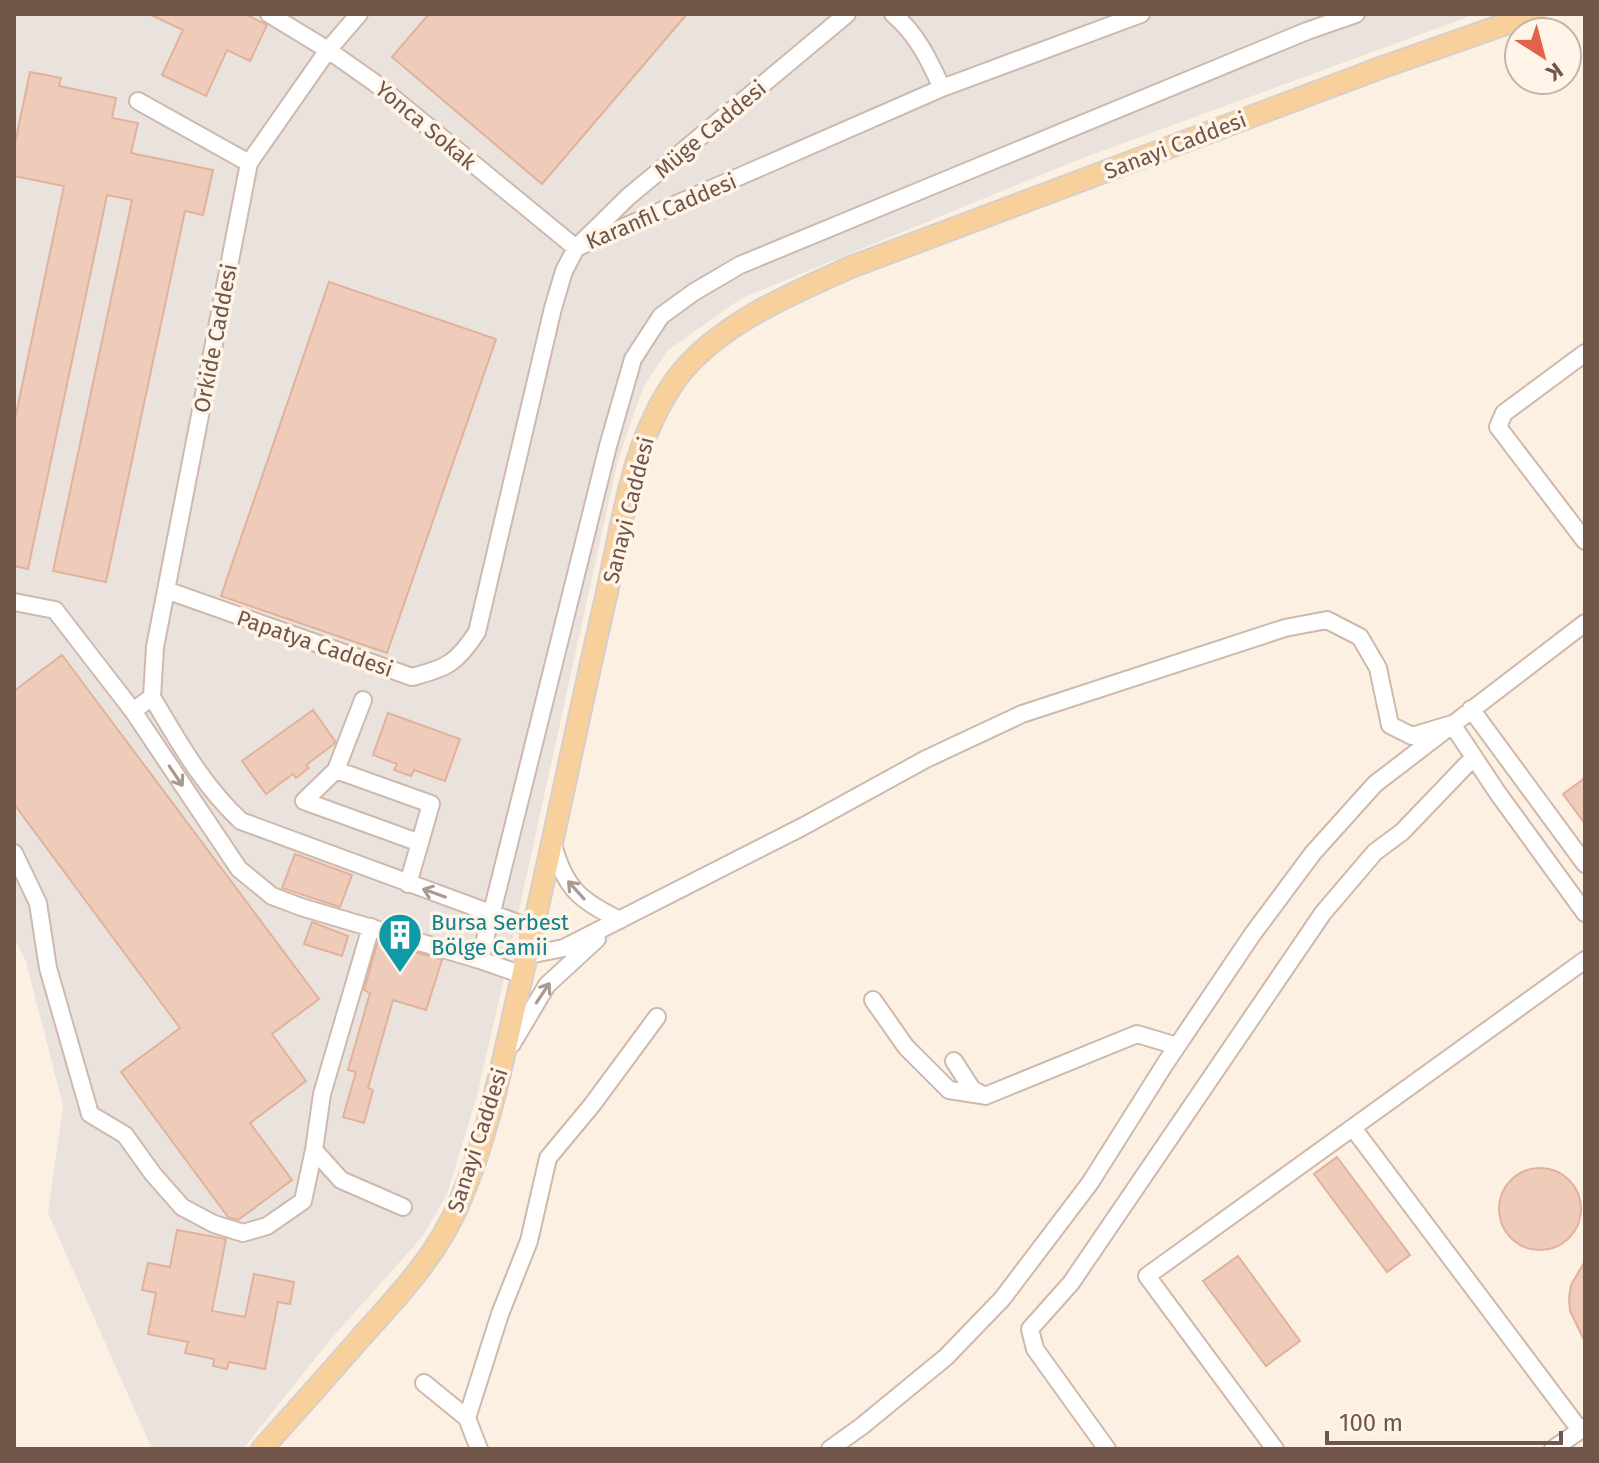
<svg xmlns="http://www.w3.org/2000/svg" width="1599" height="1463" font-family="'Fira Sans',sans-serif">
  <rect width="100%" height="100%" fill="#fbf0e2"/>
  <path fill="#eae2dd" d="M 14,14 L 1476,14 L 1080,159 L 742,298 L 667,351 L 643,388 L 618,460 L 500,996 L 476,1099 L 447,1194 L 423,1236 L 330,1340 L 243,1449 L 152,1449 L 48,1213 L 63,1106 L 26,961 L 14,938 Z"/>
  <path fill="#efccba" stroke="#e1b29b" stroke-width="2" d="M 149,14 L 245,14 L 267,25 L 250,61 L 227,50 L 206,96 L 162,75 L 183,30 Z
    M 429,14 L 687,14 L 542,184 L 392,57 Z
    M 30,72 L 61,78 L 59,86 L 116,98 L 112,118 L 138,123 L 131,153 L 213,170 L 203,215 L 185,211 L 106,582 L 53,571 L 132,200 L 107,195 L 28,569 L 14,566 L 14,424 L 64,186 L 14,176 L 14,148 Z
    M 329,282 L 496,339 L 387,653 L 221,596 Z
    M 62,655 L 319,999 L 272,1034 L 306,1081 L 250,1123 L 292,1180 L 238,1220 L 228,1217 L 121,1072 L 180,1028 L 14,804 L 14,691 Z
    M 313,710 L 335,741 L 334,744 L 306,765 L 309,768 L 296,778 L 293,774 L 266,794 L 242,761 Z
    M 388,713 L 460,739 L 445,781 L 414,770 L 411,776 L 394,770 L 397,764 L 373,755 Z
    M 1585,778 L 1585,824 L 1563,794 Z
    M 295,854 L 352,875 L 340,907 L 282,888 Z
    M 312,922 L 348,936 L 342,956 L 304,944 Z
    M 378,941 L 442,960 L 426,1010 L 393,1000 L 368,1088 L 373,1090 L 364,1123 L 343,1117 L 356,1072 L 348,1070 L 370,993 L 364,990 Z
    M 1337,1157 L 1410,1255 L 1387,1272 L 1314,1174 Z
    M1499 1209a41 41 0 1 1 82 0a41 41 0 1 1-82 0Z
    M 177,1230 L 226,1239 L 212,1311 L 245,1317 L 254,1274 L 294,1282 L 290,1304 L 278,1302 L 265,1369 L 229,1362 L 227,1369 L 213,1366 L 214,1359 L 185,1353 L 188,1342 L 148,1334 L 156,1293 L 142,1290 L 148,1263 L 170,1267 Z
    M 1238,1256 L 1300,1341 L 1266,1366 L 1203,1281 Z
    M 1585,1261 L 1585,1342 L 1570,1311 L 1569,1298 L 1571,1285 Z"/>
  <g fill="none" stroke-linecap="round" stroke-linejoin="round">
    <g stroke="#ceb9ac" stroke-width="20">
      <path id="minor" d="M 269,14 L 328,50 L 375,83 L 576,248 L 628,197 L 847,14
        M 893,14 C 917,34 929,60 942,88
        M 138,101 L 249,163
        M 1585,353 L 1504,413 L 1498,427 L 1585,541
        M 166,590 L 412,677 C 447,668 457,663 477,632 L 553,308 L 564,271 L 576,248 L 942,88 L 1141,14
        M 14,602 L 55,610 L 133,711 L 239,869 L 272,896 L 301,907 L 480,960 L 523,975
        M 152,697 C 178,741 203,786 241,821 L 534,929
        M 363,700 L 336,770 L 304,801 L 420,843
        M 1471,709 L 1585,864
        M 133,711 L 152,697 L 155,647 L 249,163 L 328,50 L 359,14
        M 336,770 L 431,804 L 408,884
        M 553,845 C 565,888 580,901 620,920
        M 14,853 L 38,903 L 48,968 L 90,1114 L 125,1135 L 153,1174 L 182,1207 L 214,1224 L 243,1233 L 267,1226 L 303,1201 L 314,1150
        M 371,927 L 322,1094 L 314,1150 L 341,1180 L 403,1207
        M 528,955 L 564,948 L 802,827 L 926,759 L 1022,714 L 1285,628 L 1327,620 L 1360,637 L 1378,668 L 1390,725 L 1412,736 L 1452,724 L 1497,792 L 1585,913
        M 480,960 L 608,446 L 633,359 L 661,316 L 694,292 L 740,265 L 1307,31 L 1356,14
        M 873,1000 L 906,1047 L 949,1090 L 981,1095
        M 512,1044 L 547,985 L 597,939
        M 954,1061 L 972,1089 L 985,1096 L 1137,1034 L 1177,1046
        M 1353,1128 L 1580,1430
        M 424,1383 L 467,1418 L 479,1449
        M 467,1418 L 500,1314 L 529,1241 L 548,1158 L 592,1105 L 657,1017
        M 830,1449 L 862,1426 L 946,1357 L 1002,1299 L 1090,1183 L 1165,1064 L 1252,935 L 1313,853 L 1375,784 L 1585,623
        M 1107,1449 L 1035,1349 L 1030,1329 L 1071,1283 L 1323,913 L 1375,852 L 1402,832 L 1473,758
        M 1275,1449 L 1147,1276 L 1585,960
        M 1553,1449 L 1585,1427"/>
    </g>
    <g stroke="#d7cfcc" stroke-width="24">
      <path id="major" d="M 262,1449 C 296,1411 330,1373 363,1335 C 401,1293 438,1254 460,1201 C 490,1131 504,1054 521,981 C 551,854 576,727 605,601 C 622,527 631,441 677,378 C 718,324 791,294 851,267 L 1383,67 L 1534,14"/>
    </g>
    <use href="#minor" stroke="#fff" stroke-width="16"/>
    <use href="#major" stroke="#f8d09c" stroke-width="20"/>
  </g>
  <defs><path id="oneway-shaft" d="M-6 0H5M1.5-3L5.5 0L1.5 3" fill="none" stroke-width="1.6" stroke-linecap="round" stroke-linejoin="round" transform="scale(2)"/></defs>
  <g stroke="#aa9992">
    <use href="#oneway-shaft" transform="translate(176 776) rotate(56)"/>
    <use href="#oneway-shaft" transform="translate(576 890) rotate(-132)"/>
    <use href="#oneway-shaft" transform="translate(434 893) rotate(-160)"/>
    <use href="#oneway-shaft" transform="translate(543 993) rotate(-56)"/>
  </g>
  <defs>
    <g id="building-pin" transform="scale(2.3)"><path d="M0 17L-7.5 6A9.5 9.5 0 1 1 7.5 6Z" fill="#0f9aa8" stroke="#fef4e7"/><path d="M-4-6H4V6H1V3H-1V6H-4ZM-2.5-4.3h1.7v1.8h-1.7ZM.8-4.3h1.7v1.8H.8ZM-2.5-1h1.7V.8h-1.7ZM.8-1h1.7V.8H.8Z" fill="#fff"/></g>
  </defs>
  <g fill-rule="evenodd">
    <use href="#building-pin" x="400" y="935"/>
  </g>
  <g text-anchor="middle" stroke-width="7" stroke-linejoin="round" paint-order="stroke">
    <g font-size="22" fill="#715549" stroke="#fef4e7">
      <text transform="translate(426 125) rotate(40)" y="8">Yonca Sokak</text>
      <text transform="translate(710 129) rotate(-40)" y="8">Müge Caddesi</text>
      <text transform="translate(1175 145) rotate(-21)" y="8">Sanayi Caddesi</text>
      <text transform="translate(661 211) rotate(-23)" y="8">Karanfil Caddesi</text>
      <text transform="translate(215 338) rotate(-79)" y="8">Orkide Caddesi</text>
      <text transform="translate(628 510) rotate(-76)" y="8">Sanayi Caddesi</text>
      <text transform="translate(315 643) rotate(19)" y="8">Papatya Caddesi</text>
      <text transform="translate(477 1140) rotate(-72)" y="8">Sanayi Caddesi</text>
    </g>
    <g font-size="22" fill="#0d838f" stroke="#fef4e7" text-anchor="start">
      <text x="431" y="930">Bursa Serbest<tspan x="431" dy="25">Bölge Camii</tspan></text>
    </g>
  </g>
  <rect width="1599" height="1463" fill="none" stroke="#715549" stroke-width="32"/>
  <g transform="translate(1543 56) rotate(144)"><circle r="38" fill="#fef4e7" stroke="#c6b4a8" stroke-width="2"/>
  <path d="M0-6L14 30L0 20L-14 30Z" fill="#e1634a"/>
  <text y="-12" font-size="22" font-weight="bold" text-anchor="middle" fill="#715549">K</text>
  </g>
  <path d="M1327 1431v12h234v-12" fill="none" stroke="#715549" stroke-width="4"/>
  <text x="1339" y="1431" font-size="24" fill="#715549" stroke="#fef4e7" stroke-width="6" paint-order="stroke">100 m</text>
</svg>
